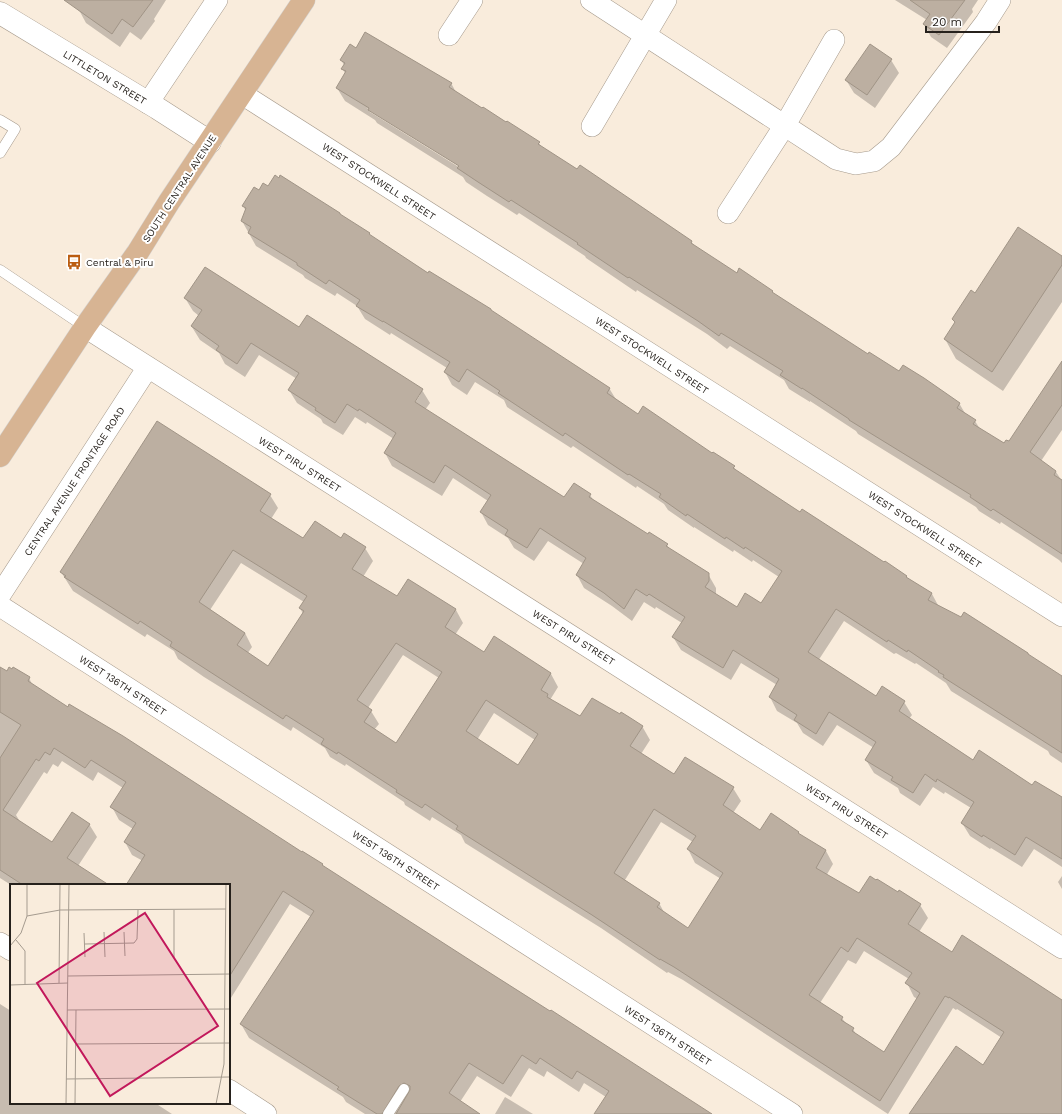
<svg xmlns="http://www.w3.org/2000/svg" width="1062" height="1114" font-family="'Work Sans',sans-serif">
  <rect width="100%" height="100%" fill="#f9ecdc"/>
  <path fill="#0003" fill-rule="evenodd" d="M 86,0 L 166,0 L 154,19 L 155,21 L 141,40 L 130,32 L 120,47 L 86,23 L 79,10 Z
    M 895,0 L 978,0 L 972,9 L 973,12 L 947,48 L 931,37 L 924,24 L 927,20 Z
    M 356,49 L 451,83 L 457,94 L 539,143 L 541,147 L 691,241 L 694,246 L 737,274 L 772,292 L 773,294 L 868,356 L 959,403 L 966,415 L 975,421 L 980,429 L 1005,444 L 1009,443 L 1062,363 L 1062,430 L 1041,461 L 1056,472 L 1062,481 L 1062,563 L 1059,560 L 1001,522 L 1000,524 L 979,511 L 976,507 L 858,434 L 856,431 L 810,401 L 810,402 L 789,389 L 784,380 L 730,346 L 727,349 L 707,334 L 637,290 L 636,292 L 586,258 L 585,256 L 519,213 L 517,215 L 487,196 L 466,182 L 463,177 L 377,123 L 375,120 L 345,101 L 337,88 L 346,74 L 342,69 L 344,65 L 341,60 ZM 367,108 L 463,168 L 462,169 L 370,112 Z
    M 891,60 L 899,73 L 875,108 L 854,93 L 846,80 Z
    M 259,191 L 341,216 L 371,237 L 609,388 L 617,401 L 638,415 L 734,467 L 737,472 L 801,513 L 884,564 L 885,562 L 906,577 L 908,579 L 932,594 L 939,607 L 1028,653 L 1030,657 L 1062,677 L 1062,763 L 1050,755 L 1048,751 L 951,691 L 946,683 L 916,663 L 915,664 L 896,653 L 894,654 L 844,621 L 818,661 L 876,697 L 904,702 L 912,715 L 909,719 L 973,761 L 1062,799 L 1062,867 L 1034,849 L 1022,867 L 991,848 L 990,849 L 970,836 L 962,823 L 971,808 L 945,792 L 944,794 L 933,787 L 920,806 L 900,793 L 898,788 L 874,773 L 866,760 L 874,748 L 837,725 L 823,746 L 803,733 L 797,723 L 777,711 L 770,697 L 777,685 L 741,663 L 731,680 L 681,650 L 673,637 L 682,623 L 656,607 L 655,609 L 644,602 L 632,621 L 612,606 L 584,588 L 577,575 L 584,564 L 548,541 L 534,561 L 514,548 L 508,538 L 488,525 L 481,512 L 488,501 L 453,478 L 442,496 L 392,466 L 385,453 L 394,439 L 367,422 L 366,424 L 355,417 L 343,435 L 323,423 L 321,419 L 297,403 L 289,390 L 297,379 L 259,355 L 245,377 L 225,364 L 219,353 L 200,340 L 192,327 L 199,316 L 193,311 L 185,298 L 299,329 L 422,390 L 430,403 L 425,410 L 565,499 L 590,495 L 594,501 L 648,535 L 667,544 L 669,549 L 708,574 L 716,588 L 716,595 L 737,608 L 761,604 L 779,577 L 753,560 L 752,562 L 734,550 L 733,552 L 694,527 L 694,528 L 668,510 L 664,504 L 637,486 L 636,488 L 573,446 L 571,448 L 507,407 L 504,400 L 475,382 L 467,395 L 452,385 L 445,372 L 447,368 L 391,333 L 390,335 L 365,319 L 357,306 L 337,293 L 335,296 L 305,278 L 303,275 L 256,246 L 242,221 L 246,211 L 243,206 ZM 418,395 L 420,395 L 413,406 Z
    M 1062,258 L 1062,302 L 1003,391 L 956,359 L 945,339 L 955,324 L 953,319 L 975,294 Z
    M 270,495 L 278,508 L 271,519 L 304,539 L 342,539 L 365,548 L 373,561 L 363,577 L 397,598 L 409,580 L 456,610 L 463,623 L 455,635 L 484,654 L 494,638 L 551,674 L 558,687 L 550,700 L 581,717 L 642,726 L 650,740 L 641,754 L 674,775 L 686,758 L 733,788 L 741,801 L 733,813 L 760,831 L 798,832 L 800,835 L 826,851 L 833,864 L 826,876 L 859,895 L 920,905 L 928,918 L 919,932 L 952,954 L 1062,1001 L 1062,1114 L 911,1114 L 984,1066 L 1002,1038 L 957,1009 L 956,1010 L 953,1008 L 888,1114 L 683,980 L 668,972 L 667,973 L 601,928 L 465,843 L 461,835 L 432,817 L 430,821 L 405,805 L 404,802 L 346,764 L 345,766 L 330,757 L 325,748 L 293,727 L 291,731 L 204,677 L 178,659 L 174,651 L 147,634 L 145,637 L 73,591 L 61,572 ZM 241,563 L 304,602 L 300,608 L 303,614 L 268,668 L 247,654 L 252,647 L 245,633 L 210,610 ZM 403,655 L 439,678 L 396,744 L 374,730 L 379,724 L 371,711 L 368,708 ZM 494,713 L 535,740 L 518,766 L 477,740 ZM 661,822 L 693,842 L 688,849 L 695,863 L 721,879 L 688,930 L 665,914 L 659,903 L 625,880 ZM 864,951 L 909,979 L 907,983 L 914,997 L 918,999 L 884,1053 L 857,1036 L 853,1029 L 847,1025 L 842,1018 L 820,1003 L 848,960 L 856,964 Z
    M 0,668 L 8,673 L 29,678 L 33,686 L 322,865 L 324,868 L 711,1114 L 596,1114 L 606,1097 L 584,1083 L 579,1092 L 547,1071 L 544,1077 L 529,1068 L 511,1097 L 477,1076 L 460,1102 L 478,1114 L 365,1114 L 346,1102 L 343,1097 L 249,1038 L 241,1024 L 311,917 L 290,904 L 229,1001 L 229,885 L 128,885 L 143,861 L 132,855 L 125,842 L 133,829 L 119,820 L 112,807 L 123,788 L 98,772 L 93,781 L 62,761 L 58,767 L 53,764 L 47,774 L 44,772 L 16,815 L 19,820 L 18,821 L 52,844 L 89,824 L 97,837 L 78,866 L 107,885 L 11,885 L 0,878 Z
    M 1062,876 L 1062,889 L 1058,882 Z
    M 0,1004 L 11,1011 L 11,1103 L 155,1103 L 172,1114 L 0,1114 Z
    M 505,1097 L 533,1114 L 495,1114 Z"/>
  <path fill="#bcafa1" stroke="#a09486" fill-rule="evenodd" d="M 64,0 L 153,0 L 133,27 L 122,19 L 112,34 Z
    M 910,0 L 965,0 L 939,35 L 923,24 L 930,14 Z
    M 365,32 L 452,83 L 449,87 L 482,108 L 483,107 L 506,122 L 507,121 L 540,142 L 538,144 L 577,169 L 580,165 L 692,241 L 691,243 L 737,273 L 739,268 L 773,291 L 772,292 L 868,354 L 869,352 L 899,371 L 903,365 L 924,378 L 960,403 L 957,408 L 976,420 L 973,424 L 1004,443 L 1006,440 L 1009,441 L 1062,361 L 1062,405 L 1030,452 L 1056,471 L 1054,475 L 1062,480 L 1062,554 L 993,509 L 991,511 L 970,497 L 971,495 L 849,420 L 849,419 L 802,388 L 802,389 L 780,375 L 783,371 L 721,333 L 719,336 L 698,321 L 629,277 L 628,278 L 577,244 L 578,243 L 511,200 L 509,202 L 478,182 L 457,168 L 459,166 L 368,110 L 369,108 L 336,88 L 346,71 L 341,69 L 345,63 L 340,60 L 350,44 L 356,48 Z
    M 870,44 L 892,59 L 867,95 L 845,80 Z
    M 275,175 L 279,178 L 280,175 L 340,213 L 340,214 L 370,233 L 369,234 L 428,273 L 429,271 L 491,309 L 491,310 L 610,388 L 607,393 L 638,414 L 643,406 L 712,453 L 713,452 L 735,466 L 733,468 L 800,512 L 802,509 L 884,562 L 885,561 L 907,576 L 906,577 L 932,593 L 928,600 L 961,617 L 964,612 L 1028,653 L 1028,654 L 1062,676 L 1062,753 L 943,677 L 944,675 L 938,672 L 939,671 L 908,650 L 907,652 L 888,640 L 887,642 L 836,609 L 808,652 L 876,696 L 882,686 L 905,701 L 899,711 L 973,760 L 979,750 L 1032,785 L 1035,781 L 1062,797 L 1062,859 L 1026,837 L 1015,855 L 983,835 L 982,837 L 961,823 L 974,802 L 937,779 L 936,782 L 925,774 L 913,793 L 891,780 L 893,777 L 865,760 L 876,742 L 829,712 L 816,734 L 794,720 L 797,715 L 769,697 L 779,679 L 733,650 L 723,668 L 672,637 L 685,617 L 649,594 L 647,596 L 636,589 L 624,609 L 604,593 L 576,575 L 586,558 L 540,528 L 527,548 L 505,535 L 508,530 L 480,512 L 491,495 L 445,465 L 434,483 L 384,453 L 396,433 L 359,409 L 358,411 L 347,404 L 335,423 L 315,410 L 316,408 L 288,390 L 299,373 L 251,343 L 237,364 L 216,350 L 219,346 L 191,326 L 202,310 L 184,298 L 205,267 L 299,327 L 307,315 L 423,389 L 415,402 L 564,497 L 574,483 L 591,494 L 589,497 L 648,534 L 649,532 L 668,544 L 666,546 L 709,573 L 709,581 L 705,587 L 737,607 L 745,593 L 761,603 L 782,571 L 745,547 L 744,549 L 726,537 L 725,539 L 687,514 L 686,516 L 659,497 L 661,494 L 629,474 L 628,475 L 565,433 L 563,436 L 498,393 L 500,391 L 467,369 L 459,382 L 444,372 L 450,362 L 383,321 L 383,322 L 356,306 L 360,300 L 329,280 L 326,284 L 297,265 L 297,263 L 248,233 L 251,227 L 241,221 L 246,208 L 242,206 L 254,187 L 259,190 L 263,183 L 268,186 Z
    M 1018,227 L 1062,256 L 1062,265 L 992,372 L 944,339 L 955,322 L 952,319 L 971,290 L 975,293 Z
    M 157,421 L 271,494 L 260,511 L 303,538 L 315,521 L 341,538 L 344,533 L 366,547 L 352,569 L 397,596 L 408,579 L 456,609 L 445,627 L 484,652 L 494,636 L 551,673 L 541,690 L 548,694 L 547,697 L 580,716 L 592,698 L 620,714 L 621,712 L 629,717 L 643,726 L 630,746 L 674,774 L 685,757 L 734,787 L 723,805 L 760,830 L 771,813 L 799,832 L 798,833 L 826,850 L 816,868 L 859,893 L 870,876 L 876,880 L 877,879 L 898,892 L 899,890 L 921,904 L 908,924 L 952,952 L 962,935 L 1062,1000 L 1062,1114 L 909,1114 L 956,1046 L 983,1065 L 1004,1032 L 949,997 L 949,998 L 945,996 L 880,1101 L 674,967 L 660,959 L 660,960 L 592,915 L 456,829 L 458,826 L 425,804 L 422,808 L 396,792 L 397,790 L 338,752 L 337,754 L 321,744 L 324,739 L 286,715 L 283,719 L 170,646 L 172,642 L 140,621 L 138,624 L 64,577 L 66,576 L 60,572 ZM 233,550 L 307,596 L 299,608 L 304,611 L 268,666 L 237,645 L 245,633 L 199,602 ZM 396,643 L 442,672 L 396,743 L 364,722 L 372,710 L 357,700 ZM 486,700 L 538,734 L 518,765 L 466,731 ZM 654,809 L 696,836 L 687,849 L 723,873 L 688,928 L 657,907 L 660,903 L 614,873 ZM 857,938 L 912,973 L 905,983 L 920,993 L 884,1052 L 852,1031 L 854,1028 L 841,1020 L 843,1017 L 809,995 L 841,947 L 848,952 Z
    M 0,667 L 7,671 L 9,667 L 12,669 L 13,667 L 30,677 L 28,681 L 68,707 L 69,704 L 123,736 L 302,852 L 302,851 L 323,864 L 322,865 L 476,964 L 550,1011 L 551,1010 L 712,1114 L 594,1114 L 609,1091 L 577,1071 L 572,1079 L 540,1058 L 536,1064 L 522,1055 L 503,1084 L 469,1063 L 449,1093 L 480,1114 L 396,1114 L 410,1090 L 410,1086 L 404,1083 L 399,1086 L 382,1114 L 377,1114 L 337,1089 L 339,1087 L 240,1024 L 314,911 L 283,891 L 229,977 L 229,885 L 126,885 L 145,855 L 124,842 L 136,823 L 110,807 L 126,782 L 91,760 L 85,768 L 54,748 L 50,755 L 45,752 L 39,761 L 36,759 L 3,810 L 52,842 L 72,812 L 90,824 L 67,858 L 109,885 L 23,885 L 0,870 L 0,758 L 21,725 L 0,712 Z"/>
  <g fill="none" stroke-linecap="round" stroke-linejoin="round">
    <g stroke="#a69a8c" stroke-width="11">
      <path id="service" d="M 0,120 L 15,129 L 0,153
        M 0,270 L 85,327
        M 388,1114 L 404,1089"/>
    </g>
    <g stroke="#a69a8c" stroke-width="22">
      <path id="minor" d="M 591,0 L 836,159 L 856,164 L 874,161 L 891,147 L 986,22 L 1000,0
        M 449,35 L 472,0
        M 242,94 L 1062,616
        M 148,103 L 217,0
        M 592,126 L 666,0
        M 728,213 L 785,125 L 834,40
        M 85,327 L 1062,948
        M 0,595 L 148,367
        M 0,606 L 792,1114
        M 0,943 L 11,950
        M 229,1090 L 266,1114"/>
    </g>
    <g stroke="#a69a8c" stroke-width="23">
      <path id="tertiary" d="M 0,13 L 157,108 L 210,142"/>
    </g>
    <g stroke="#d4d3d2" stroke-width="23">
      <path id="primary" d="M 0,456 L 85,327 L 138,252 L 169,202 L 304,0"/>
    </g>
    <use href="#service" stroke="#fff" stroke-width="10"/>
    <use href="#minor" stroke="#fff" stroke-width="21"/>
    <use href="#tertiary" stroke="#fff" stroke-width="22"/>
    <use href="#primary" stroke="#d7b493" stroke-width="22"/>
  </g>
  <defs>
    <g id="bus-bare" transform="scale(1.2)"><path d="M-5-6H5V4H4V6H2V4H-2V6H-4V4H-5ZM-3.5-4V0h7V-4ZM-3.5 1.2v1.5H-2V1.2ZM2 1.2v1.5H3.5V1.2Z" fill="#bb5d11" stroke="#fff" stroke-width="2.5" paint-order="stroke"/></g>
  </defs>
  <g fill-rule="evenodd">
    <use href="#bus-bare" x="74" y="262"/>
  </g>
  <g text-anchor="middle" stroke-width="4" stroke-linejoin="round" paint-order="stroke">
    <g font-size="10" fill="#26211c" stroke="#fff">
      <text transform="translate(105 77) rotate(31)" y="4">LITTLETON STREET</text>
      <text transform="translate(379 181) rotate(33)" y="4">WEST STOCKWELL STREET</text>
      <text transform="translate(179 188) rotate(-57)" y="4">SOUTH CENTRAL AVENUE</text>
      <text transform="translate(652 355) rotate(33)" y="4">WEST STOCKWELL STREET</text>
      <text transform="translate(300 464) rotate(32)" y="4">WEST PIRU STREET</text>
      <text transform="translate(74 481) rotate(-57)" y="4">CENTRAL AVENUE FRONTAGE ROAD</text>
      <text transform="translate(925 529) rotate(33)" y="4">WEST STOCKWELL STREET</text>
      <text transform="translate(574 637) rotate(32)" y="4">WEST PIRU STREET</text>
      <text transform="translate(123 685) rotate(33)" y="4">WEST 136TH STREET</text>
      <text transform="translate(847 811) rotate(32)" y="4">WEST PIRU STREET</text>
      <text transform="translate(396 860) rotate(33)" y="4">WEST 136TH STREET</text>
      <text transform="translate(668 1035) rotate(33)" y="4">WEST 136TH STREET</text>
    </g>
    <g font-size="10" fill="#26211c" stroke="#fff" text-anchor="start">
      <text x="86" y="266">Central &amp; Piru</text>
    </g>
  </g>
  <g transform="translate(10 884)">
    <rect width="220" height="220" fill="#f9ecdc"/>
    <path fill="none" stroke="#a59b8f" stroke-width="1" d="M 17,32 L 50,26 L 216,25M 94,48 L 95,73M 114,48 L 115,72M 74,49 L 75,73M 6,56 L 15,67 L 15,101M 75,60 L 124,59 L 127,55 L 128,26M 0,62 L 11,49 L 17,32 L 17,0M 164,73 L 164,26M 58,92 L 220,90M 49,99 L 50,0M 0,101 L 58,99M 57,126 L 220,125M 66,160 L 220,159M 56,195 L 220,193M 56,220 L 59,0M 65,220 L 66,126M 206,220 L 214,180 L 216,0"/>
    <path fill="#c2185b" fill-opacity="0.15" stroke="#c2185b" stroke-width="2" d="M 135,29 L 208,142 L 100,212 L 27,99 Z"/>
    <rect width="220" height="220" fill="none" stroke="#26211c" stroke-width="2"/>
  </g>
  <path d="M926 26v6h73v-6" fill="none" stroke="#26211c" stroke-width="2"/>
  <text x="932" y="26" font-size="12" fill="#26211c" stroke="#ffffff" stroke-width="3" paint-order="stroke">20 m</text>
</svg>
